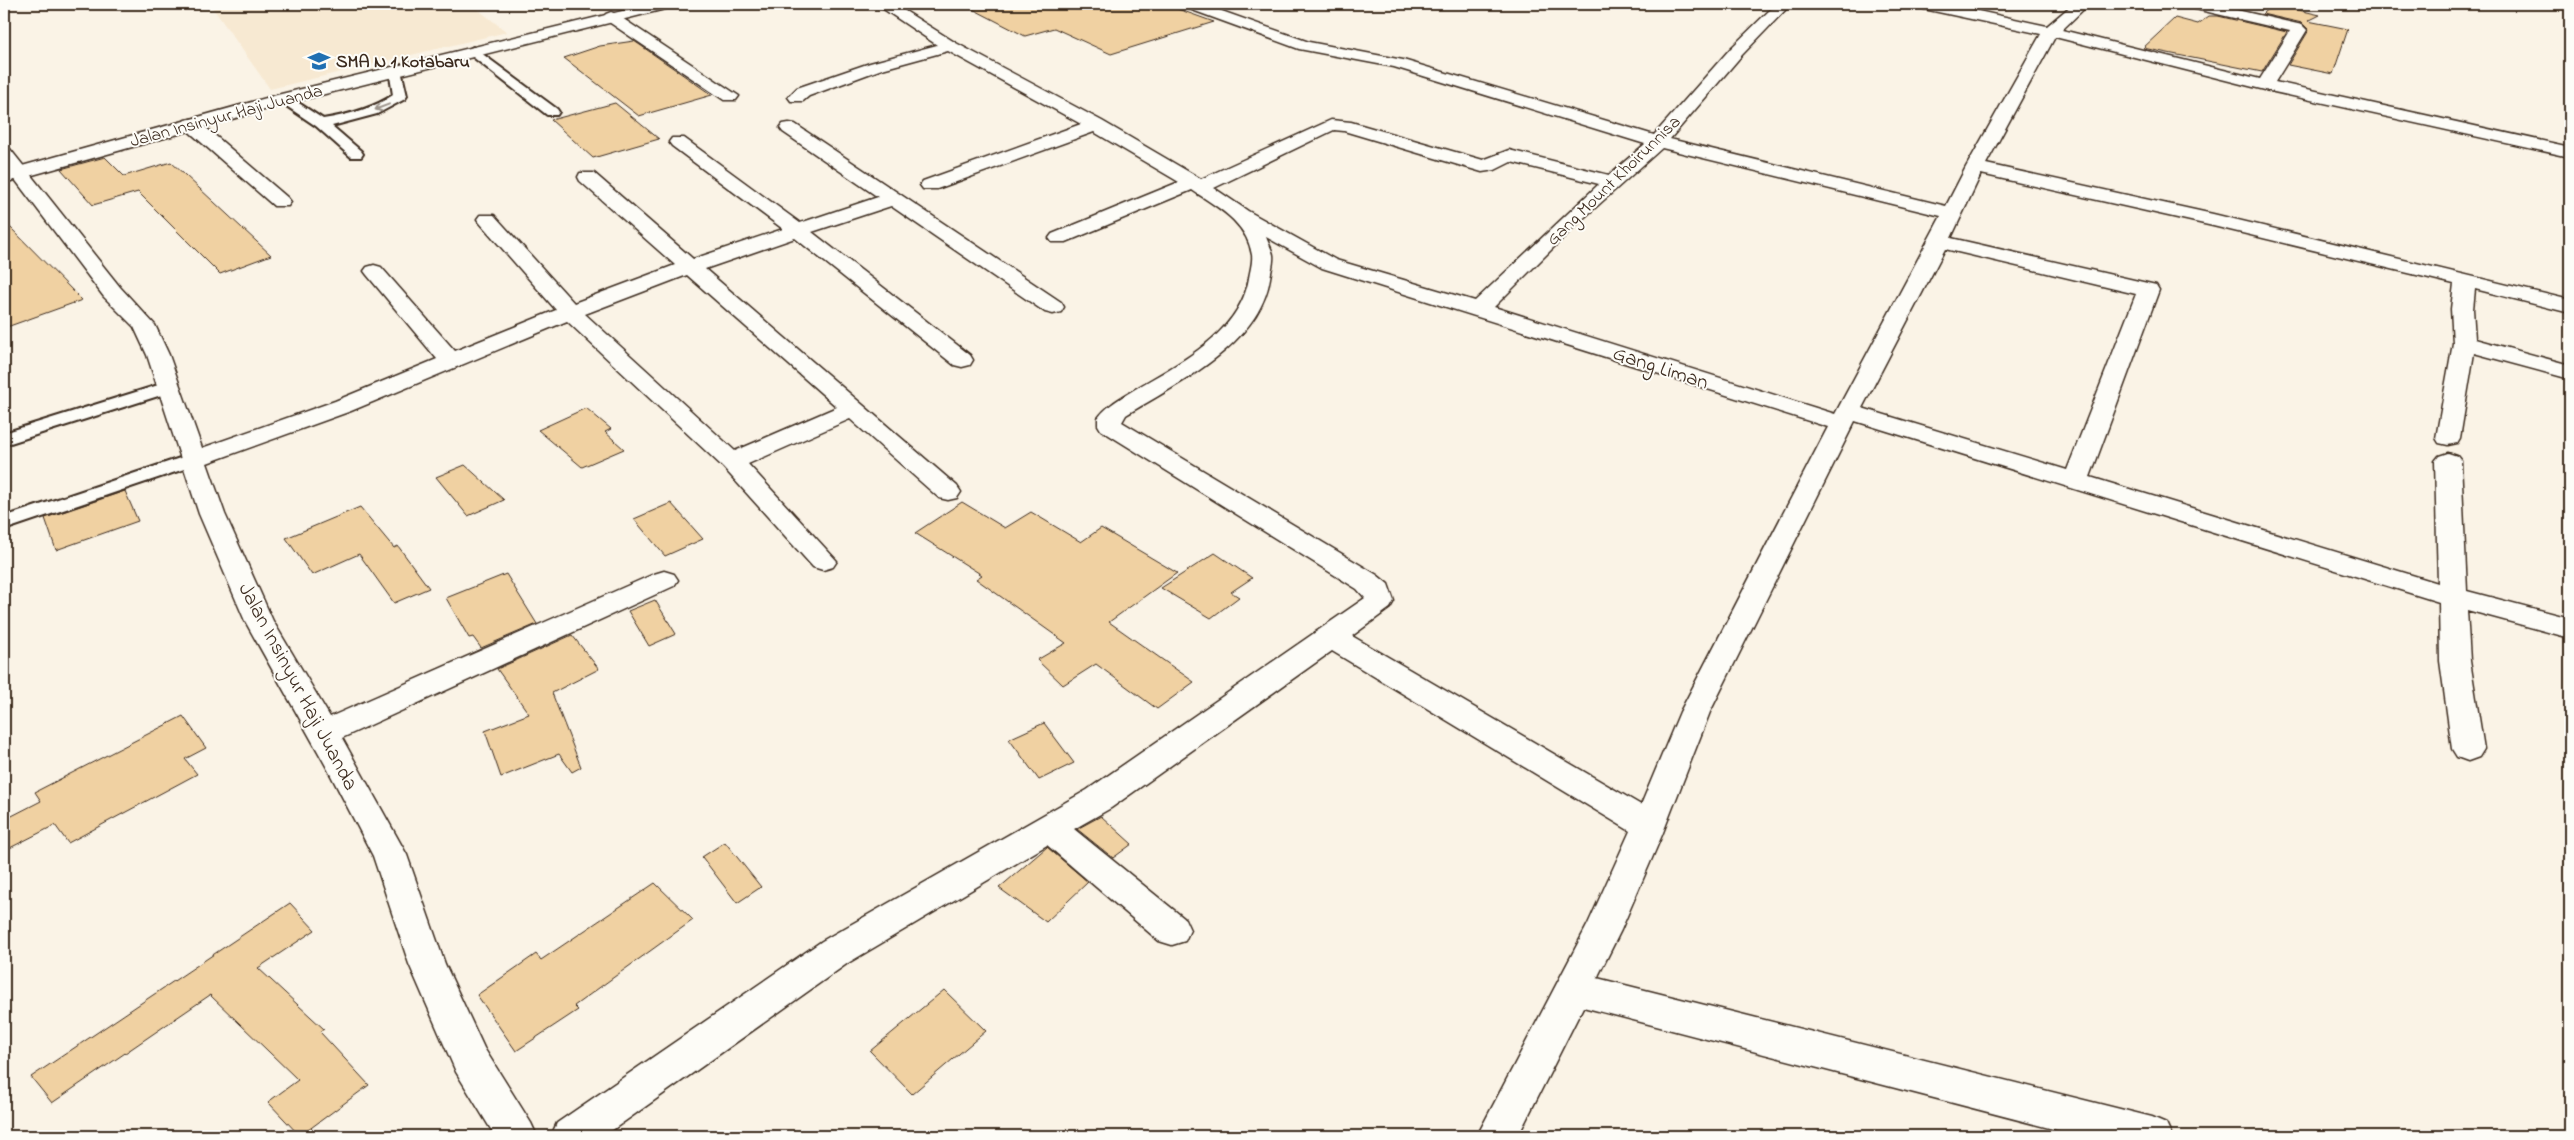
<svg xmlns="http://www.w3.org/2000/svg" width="2574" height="1140" font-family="'Indie Flower',sans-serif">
  <rect width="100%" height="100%" fill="#faf3e6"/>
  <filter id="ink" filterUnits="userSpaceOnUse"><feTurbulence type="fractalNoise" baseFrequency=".02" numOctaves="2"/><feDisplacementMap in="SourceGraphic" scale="10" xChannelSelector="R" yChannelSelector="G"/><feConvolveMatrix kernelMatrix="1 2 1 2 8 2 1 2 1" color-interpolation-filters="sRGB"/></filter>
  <g filter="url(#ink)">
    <path fill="#f7e9d2" d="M 210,4 L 471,4 L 507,32 L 270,89 Z"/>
    <path fill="#f0d1a2" stroke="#3b2a1e" d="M 963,4 L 1164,4 L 1214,22 L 1111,54 L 1054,28 L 1025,36 Z
      M 2273,4 L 2320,15 L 2308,21 L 2348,29 L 2333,74 L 2288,65 L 2309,30 L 2302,23 L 2262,14 Z
      M 2209,16 L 2218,16 L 2287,32 L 2262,72 L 2143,48 L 2175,18 L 2198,24 Z
      M 634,41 L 640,45 L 712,95 L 639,116 L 564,58 L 600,46 Z
      M 615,103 L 659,139 L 593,158 L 551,120 Z
      M 105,157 L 124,176 L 171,162 L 271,255 L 220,274 L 138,192 L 93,205 L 61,169 Z
      M 4,221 L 82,300 L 4,328 Z
      M 586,408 L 611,429 L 605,432 L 624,449 L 582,467 L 538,430 Z
      M 465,465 L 504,500 L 468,516 L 436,477 Z
      M 125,491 L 138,521 L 56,550 L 45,518 Z
      M 962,502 L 1005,528 L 1031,512 L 1081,542 L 1101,528 L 1177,573 L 1109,622 L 1194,682 L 1157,709 L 1096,664 L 1063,685 L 1037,660 L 1066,643 L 976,579 L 982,575 L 915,533 Z
      M 671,503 L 703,539 L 665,556 L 634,519 Z
      M 360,507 L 394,548 L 398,546 L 429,588 L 394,603 L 359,554 L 312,575 L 286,538 Z
      M 1215,553 L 1252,578 L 1231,592 L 1239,597 L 1211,618 L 1161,588 Z
      M 506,574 L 537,624 L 481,648 L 473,637 L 469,638 L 446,598 Z
      M 655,600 L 676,634 L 649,646 L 628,611 Z
      M 572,635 L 599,669 L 552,693 L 581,767 L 572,772 L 559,754 L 501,777 L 485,731 L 529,714 L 497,669 Z
      M 183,716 L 206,748 L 185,759 L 197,774 L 68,843 L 55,825 L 4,851 L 4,820 L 41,801 L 35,792 Z
      M 1044,723 L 1074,763 L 1039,780 L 1009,739 Z
      M 1101,816 L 1132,844 L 1113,858 L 1077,829 Z
      M 725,842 L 761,887 L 737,903 L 702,857 Z
      M 1047,847 L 1088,882 L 1046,922 L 999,888 Z
      M 655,883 L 693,920 L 574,1006 L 578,1010 L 516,1051 L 477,995 L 536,954 L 541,960 Z
      M 290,903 L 315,930 L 258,968 L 324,1029 L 320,1032 L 369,1085 L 300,1136 L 268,1102 L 298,1080 L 210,995 L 52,1103 L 31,1077 Z
      M 944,990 L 986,1031 L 912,1094 L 870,1051 Z"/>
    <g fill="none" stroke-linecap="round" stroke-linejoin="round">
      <g stroke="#3b2a1e" stroke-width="4">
        <path id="lane" d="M 473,47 L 557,109 L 559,112 L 557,115 L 547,115 L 469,54 L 467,51 Z
          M 395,66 L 401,70 L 407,96 L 405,99 L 377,114 L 332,126 L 361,151 L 363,154 L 361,157 L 351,157 L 316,126 L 276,99 L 283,95 L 288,96 L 323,119 C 348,115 372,109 393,95 L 389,70 Z
          M 168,382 L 174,383 L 177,387 L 174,391 L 4,445 L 4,433 Z
          M 192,454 L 199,456 L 202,460 L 199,464 L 4,530 L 4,517 Z"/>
      </g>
      <g stroke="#3b2a1e" stroke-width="3">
        <path id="street" d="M 876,4 L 894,4 L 956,43 L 1102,121 L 1201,179 L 1331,120 L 1351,122 L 1483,160 L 1509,150 L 1609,175 L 1645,144 L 1394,67 L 1299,49 L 1184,7 L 1182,4 L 1202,4 L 1309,42 L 1403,60 L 1654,135 L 1730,49 L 1776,4 L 1791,4 L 1742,55 L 1670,139 L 1946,206 L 1966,167 L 2041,34 L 1924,9 L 1917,4 L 1946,4 L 2047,26 L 2073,4 L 2089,4 L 2062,30 L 2260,79 L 2290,31 L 2187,7 L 2185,4 L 2211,4 L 2302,25 L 2307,30 L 2275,82 L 2570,147 L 2570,157 L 2265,90 L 2055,37 L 1986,164 L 2213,214 L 2570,300 L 2570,313 L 2475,289 L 2473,309 L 2475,339 L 2570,365 L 2570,379 L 2474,353 L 2460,438 L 2457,443 L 2448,445 L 2439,443 L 2436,438 L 2453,343 L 2451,309 L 2454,284 L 2213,226 L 1981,174 L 1951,238 L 2156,285 L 2159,290 L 2090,477 L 2438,583 L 2435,461 L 2439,456 L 2448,453 L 2457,456 L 2461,461 L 2467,591 L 2570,618 L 2570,638 L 2467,610 L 2470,661 L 2484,749 L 2479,757 L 2468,761 L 2457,757 L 2452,749 L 2440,661 L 2439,602 L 1855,421 L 1710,712 L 1662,835 L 1621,930 L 1597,978 L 2152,1117 L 2166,1123 L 2172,1136 L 2080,1136 L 1583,1007 L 1518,1136 L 1477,1136 L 1588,924 L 1630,831 L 1332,651 L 1111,808 L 1074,829 L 1185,919 L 1190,930 L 1185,941 L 1172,945 L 1159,941 L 1047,845 L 848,963 L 604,1136 L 551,1136 L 557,1123 L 822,941 L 1087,790 L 1365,598 L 1357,589 L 1101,430 L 1098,425 L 1098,418 C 1108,404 1123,397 1137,388 C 1181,362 1240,333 1249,278 C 1250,271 1253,262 1252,255 C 1247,222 1217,207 1192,190 L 1066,242 L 1052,242 L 1049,238 L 1052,234 L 1179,182 L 1094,132 L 937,189 L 923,189 L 920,185 L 923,181 L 1081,124 L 948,51 L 882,69 L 809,96 L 803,101 L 791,101 L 788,97 L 797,88 L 870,63 L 937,45 ZM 1334,130 L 1344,131 L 1482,172 L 1495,170 L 1511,162 L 1599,184 L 1475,301 L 1336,260 L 1248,211 L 1214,188 ZM 1662,148 L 1941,216 L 1835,414 L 1494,307 L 1576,225 ZM 1266,237 L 1322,268 L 1828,427 L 1680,712 L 1641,805 L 1352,636 L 1390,608 L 1394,601 L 1388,584 L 1377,575 L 1122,422 L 1126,415 C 1179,383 1260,344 1270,278 C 1271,271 1274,262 1273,255 C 1272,249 1268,243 1266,237 ZM 1945,249 L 2136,294 L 2067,470 L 1862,408 Z
          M 611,12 L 616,14 L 739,96 L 736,100 L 724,100 L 606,20 L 603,17 L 606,14 Z
          M 191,119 L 197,120 L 288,198 L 291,202 L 288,206 L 274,206 L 185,128 L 182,124 L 185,120 Z
          M 789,123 L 795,124 L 1061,302 L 1064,307 L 1061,312 L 1053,314 L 1045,312 L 891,206 L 812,232 L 970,355 L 973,360 L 970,365 L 962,367 L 954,365 L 795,238 L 705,269 L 957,486 L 961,492 L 957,498 L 948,500 L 939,498 L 850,419 L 748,464 L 837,561 L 833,567 L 823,570 L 813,567 L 723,467 L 567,321 L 351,411 L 207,463 L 225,514 L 273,621 L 330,717 L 654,574 L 664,571 L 674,574 L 678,580 L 674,586 L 342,738 L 407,855 L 445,964 L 484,1048 L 531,1123 L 537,1136 L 495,1136 L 456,1072 L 409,964 L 373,856 L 326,766 L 245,621 L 199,514 L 147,355 L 134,327 L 104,297 L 4,165 L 4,148 L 10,149 L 120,287 L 155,325 L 169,355 L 202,448 L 335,401 L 437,359 L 367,275 L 364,271 L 367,267 L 374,265 L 381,267 L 455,351 L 556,310 L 480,223 L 477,219 L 480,215 L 494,215 L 574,303 L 675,265 L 580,181 L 578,177 L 580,173 L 594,173 L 693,259 L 783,229 L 672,146 L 669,142 L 672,138 L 684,138 L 800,223 L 878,197 L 783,132 L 780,128 L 783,124 ZM 687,275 L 837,407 L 735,451 L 585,314 Z"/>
      </g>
      <g stroke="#3b2a1e" stroke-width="3">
        <path id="highway" d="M 651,4 L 676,4 L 673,7 L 289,103 L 4,183 L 4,171 L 277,95 Z"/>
      </g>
      <use href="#lane" fill="#fdfcf7" fill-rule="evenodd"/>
      <use href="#street" fill="#fdfcf7" fill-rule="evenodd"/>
      <use href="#highway" fill="#fdfcf7" fill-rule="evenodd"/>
    </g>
    <defs><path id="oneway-shaft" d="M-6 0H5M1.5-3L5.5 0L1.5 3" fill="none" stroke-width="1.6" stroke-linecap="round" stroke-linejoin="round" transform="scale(1.25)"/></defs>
    <use stroke="#9c938a" href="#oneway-shaft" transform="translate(382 107) rotate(159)"/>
  </g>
  <defs>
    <g id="school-bare" transform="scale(1.725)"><path d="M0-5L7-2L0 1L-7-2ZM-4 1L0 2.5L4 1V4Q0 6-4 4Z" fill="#1f6fb2" stroke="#fdfcf7" stroke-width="2.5" paint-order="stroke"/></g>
  </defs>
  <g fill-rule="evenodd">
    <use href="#school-bare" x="319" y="61"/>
  </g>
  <g text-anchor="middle" stroke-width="4" stroke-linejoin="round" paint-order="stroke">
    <g font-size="18" font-weight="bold" fill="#3b2a1e" stroke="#fdfcf7" text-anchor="start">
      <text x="336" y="67">SMA N 1 Kotabaru</text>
    </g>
    <g font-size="18" fill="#3b2a1e" stroke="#fdfcf7">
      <text transform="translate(226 115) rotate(-15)" y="6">Jalan Insinyur Haji Juanda</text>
      <text transform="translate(1613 180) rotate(-44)" y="6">Gang Mount Khoirunnisa</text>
    </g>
    <g font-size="21" fill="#3b2a1e" stroke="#fdfcf7">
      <text transform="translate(1661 367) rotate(18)" y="7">Gang Liman</text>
      <text transform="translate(299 686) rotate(62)" y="7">Jalan Insinyur Haji Juanda</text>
    </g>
  </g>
  <rect width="2574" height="1140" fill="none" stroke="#fdfcf7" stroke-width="20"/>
  <rect x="10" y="10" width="2554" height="1120" fill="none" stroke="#3b2a1e" stroke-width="2" filter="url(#ink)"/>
</svg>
